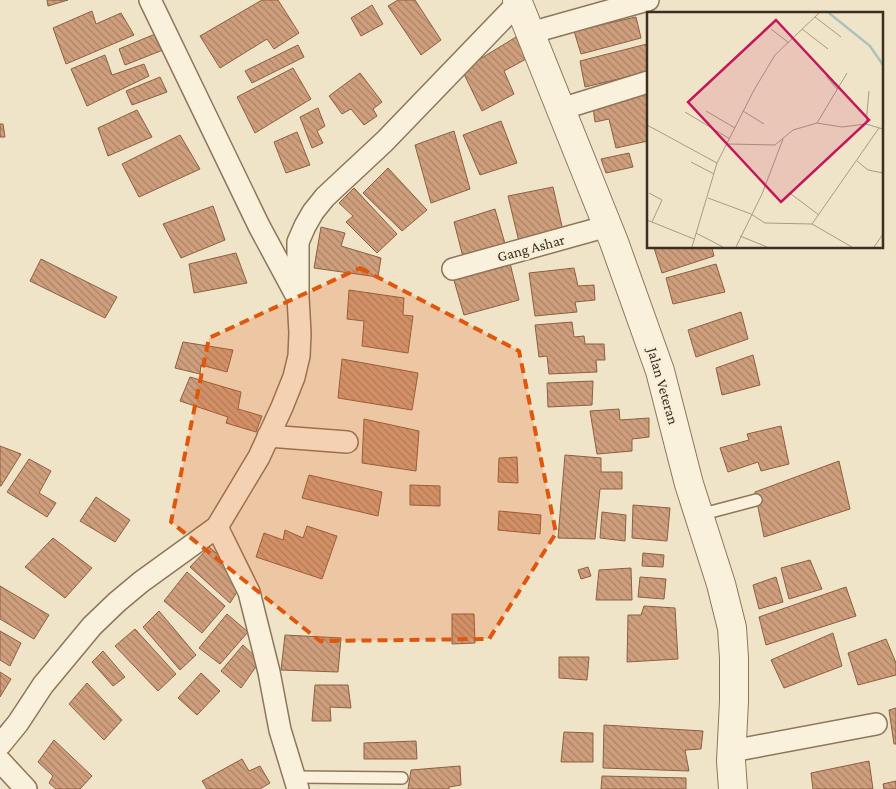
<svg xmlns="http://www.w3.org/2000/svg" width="896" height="789" font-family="'Crimson Pro',serif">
  <defs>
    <pattern id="building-back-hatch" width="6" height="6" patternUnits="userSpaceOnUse" patternTransform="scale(1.25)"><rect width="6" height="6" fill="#cf9f7d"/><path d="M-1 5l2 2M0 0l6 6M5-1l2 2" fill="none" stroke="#a98266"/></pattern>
  </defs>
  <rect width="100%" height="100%" fill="#f0e4c8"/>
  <path fill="url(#building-back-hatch)" stroke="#8d5f41" d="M 47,0 L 68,0 L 48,6 Z
    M 262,0 L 278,0 L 299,33 L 274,49 L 267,39 L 220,68 L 200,36 Z
    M 398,0 L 415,0 L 441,40 L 421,55 L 388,6 Z
    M 372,5 L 383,24 L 361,36 L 351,18 Z
    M 92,11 L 96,24 L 121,13 L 134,35 L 66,64 L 53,28 Z
    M 636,17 L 641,38 L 581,54 L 574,31 Z
    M 155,34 L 163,50 L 125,65 L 119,49 Z
    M 516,37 L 528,58 L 504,71 L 514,94 L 482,111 L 462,70 Z
    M 647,44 L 648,72 L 585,87 L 580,61 Z
    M 298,45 L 304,57 L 252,83 L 245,71 Z
    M 105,55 L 112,75 L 144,64 L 149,76 L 87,106 L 71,69 Z
    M 293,68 L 311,99 L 255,133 L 237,97 Z
    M 360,73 L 382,102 L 373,109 L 377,116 L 364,125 L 351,109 L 342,114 L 329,96 Z
    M 160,77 L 167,92 L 132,105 L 126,91 Z
    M 648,87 L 648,141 L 616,148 L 609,119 L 595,122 L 592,100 Z
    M 318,108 L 325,126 L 317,131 L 323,143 L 312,148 L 300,117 Z
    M 137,110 L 152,137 L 108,156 L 98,128 Z
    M 501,121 L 517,163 L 480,175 L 463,135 Z
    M 0,124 L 3,124 L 5,137 L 0,137 Z
    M 454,131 L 470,189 L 431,203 L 415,145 Z
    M 297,132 L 310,165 L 286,173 L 274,142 Z
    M 180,135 L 200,169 L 139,197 L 122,164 Z
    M 629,153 L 633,167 L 606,173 L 601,159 Z
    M 388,168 L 427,210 L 402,231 L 363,193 Z
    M 553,187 L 564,235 L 520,246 L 508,196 Z
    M 354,188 L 397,234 L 377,253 L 346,222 L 353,216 L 339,203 Z
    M 213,206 L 225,240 L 181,258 L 163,224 Z
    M 495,209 L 508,254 L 464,261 L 454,222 Z
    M 321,227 L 345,233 L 341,246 L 381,258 L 378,277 L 314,268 Z
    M 654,248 L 712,248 L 714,256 L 662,273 Z
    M 236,253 L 247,283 L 194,293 L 189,264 Z
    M 41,259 L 117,297 L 105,318 L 30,281 Z
    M 510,263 L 519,300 L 464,315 L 453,277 Z
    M 716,264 L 725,292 L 673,304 L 666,278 Z
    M 574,268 L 578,286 L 594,285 L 595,300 L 575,302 L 577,312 L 535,316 L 529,273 Z
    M 349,290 L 404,298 L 403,315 L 413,316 L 408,353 L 362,346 L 364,321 L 347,319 Z
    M 741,312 L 748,339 L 696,357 L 688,330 Z
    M 572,322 L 574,337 L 584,336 L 585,344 L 604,344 L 605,360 L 596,360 L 597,372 L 549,374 L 547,356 L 539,357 L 535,325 Z
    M 183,342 L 233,350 L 227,372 L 201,365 L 200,374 L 175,368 Z
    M 753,355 L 760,385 L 722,395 L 716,368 Z
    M 342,359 L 418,373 L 412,410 L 338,398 Z
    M 190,377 L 241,392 L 238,409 L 262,416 L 256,432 L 226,423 L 228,417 L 180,401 Z
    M 593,381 L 592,405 L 548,407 L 547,383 Z
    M 619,409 L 620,420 L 649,418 L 649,437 L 632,439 L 632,451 L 597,454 L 590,411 Z
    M 364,419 L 419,431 L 416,471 L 362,463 Z
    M 781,426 L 789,464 L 761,471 L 758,462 L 728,472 L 720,448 L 749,440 L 747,434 Z
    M 0,446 L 21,454 L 1,486 L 0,486 Z
    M 565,455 L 601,458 L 601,472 L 622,472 L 622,489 L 600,489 L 595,539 L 558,538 Z
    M 517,457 L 518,483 L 498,482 L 499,458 Z
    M 29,459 L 51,471 L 39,493 L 56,503 L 47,517 L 7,492 Z
    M 839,461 L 850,509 L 764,537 L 755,492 Z
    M 309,475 L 382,492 L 378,516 L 302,498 Z
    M 410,485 L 440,486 L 440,506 L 410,505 Z
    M 96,497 L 130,520 L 115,542 L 80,521 Z
    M 633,505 L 670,508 L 667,541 L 632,538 Z
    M 499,511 L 541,515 L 540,534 L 498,530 Z
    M 602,512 L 626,515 L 625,541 L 600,538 Z
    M 307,526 L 337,536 L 322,579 L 256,557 L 264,533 L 283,540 L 285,530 L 303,538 Z
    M 53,538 L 92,568 L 65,598 L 25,567 Z
    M 209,547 L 227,562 L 237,592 L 230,603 L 190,567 Z
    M 643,553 L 664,555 L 663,567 L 642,566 Z
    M 810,560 L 822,589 L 789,599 L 781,568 Z
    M 588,567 L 591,576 L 581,579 L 578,570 Z
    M 631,568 L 632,600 L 596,600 L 599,570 Z
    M 187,572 L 225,606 L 202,633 L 164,601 Z
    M 640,577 L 666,579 L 664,599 L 638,597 Z
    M 776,577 L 783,602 L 759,609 L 753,585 Z
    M 0,586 L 49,615 L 34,639 L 0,619 Z
    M 846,587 L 856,616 L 766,645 L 759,617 Z
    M 644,606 L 675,608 L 678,659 L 627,662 L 628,615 L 641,615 Z
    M 159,611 L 196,655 L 180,670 L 143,627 Z
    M 227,614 L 248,632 L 220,664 L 199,648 Z
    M 452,614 L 474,614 L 475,643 L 452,644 Z
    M 135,629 L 176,674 L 158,691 L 115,646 Z
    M 0,631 L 21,643 L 10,666 L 0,660 Z
    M 833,633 L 842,666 L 784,688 L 771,660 Z
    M 285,635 L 341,638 L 338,672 L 281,670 Z
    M 886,639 L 896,663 L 896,675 L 858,685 L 848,653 Z
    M 243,645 L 260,661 L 241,688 L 221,671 Z
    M 103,651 L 125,677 L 113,686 L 92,662 Z
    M 559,657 L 589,657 L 587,680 L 559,678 Z
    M 0,672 L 11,679 L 0,697 Z
    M 201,673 L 220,691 L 197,715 L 178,698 Z
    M 87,683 L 122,720 L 104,740 L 69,704 Z
    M 315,685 L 348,685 L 351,708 L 330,707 L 331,721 L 312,721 Z
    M 896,708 L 896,744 L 894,744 L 889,710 Z
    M 604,725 L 703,731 L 701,749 L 685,750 L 689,771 L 603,768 Z
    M 564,732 L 593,733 L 593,762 L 561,762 Z
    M 54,740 L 92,776 L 80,789 L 56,789 L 49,783 L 53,776 L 38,762 Z
    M 416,741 L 417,759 L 364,759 L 364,743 Z
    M 242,759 L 249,771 L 260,766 L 270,783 L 260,789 L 207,789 L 202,781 Z
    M 869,761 L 873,789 L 813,789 L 811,773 Z
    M 460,766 L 461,785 L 449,787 L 449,789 L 408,789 L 411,770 Z
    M 602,776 L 686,778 L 686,789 L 601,789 Z
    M 896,781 L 896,789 L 884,789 L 883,784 Z"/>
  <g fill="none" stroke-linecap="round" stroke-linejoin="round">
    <g stroke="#8d765c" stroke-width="14">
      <path id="service" d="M 699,515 L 756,500
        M 294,777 L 402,778"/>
    </g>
    <g stroke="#8d765c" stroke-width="24">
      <path id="minor" d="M 150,0 L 259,226 L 295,293
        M 530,33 L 648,0
        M 561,109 L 648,82
        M 453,269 L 608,226
        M 268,436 L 347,442
        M 217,527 L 249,592 L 269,672 L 280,730 L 298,789
        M 0,745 L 18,723 L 43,685 L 92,626 L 117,602 L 141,582 L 217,527 L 259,457 L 282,407 L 294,377 L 299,356 L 300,333 L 298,297 L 298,242 L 305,226 L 313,212 L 325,197 L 385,141 L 518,3
        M 732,751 L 876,724
        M 0,761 L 26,789"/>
    </g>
    <g stroke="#8d765c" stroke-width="30">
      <path id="tertiary" d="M 517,0 L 614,242 L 660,371 L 689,484 L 721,584 L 732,628 L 734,658 L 734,701 L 731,761 L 733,789"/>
    </g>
    <use href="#service" stroke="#faf1dc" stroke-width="11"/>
    <use href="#minor" stroke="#faf1dc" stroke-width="21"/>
    <use href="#tertiary" stroke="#faf1dc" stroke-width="28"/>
  </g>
  <path fill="#df570d" fill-opacity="0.2" stroke="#df570d" stroke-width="4" stroke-dasharray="10 6" stroke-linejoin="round" d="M 360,268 L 519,351 L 556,533 L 489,639 L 320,641 L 171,522 L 209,338 Z"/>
  <g text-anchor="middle" stroke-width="4.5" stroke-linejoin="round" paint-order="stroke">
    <g font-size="15" fill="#3d2e20" stroke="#f7eed8">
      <text transform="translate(531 248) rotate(-15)" y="5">Gang Ashar</text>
      <text transform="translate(663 386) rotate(74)" y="5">Jalan Veteran</text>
    </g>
  </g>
  <g transform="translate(647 12)">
    <rect width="236" height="236" fill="#f0e4c8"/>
    <path fill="none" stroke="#a9c4bc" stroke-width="2.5" d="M 182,1 L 223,34 L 236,53"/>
    <path fill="none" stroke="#a89b85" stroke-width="1" d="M 168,5 L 194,25M 124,17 L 142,31M 155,17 L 181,37M 179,64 L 190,77M 59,99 L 88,116M 96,99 L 117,112M 38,100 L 83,127M 170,111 L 200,61M 219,112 L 222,79M 0,113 L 70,151M 81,132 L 128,133 L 146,118 L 170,111 L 195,115 L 219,112 L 236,117M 210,149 L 221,158 L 236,161M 44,150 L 67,162M 2,181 L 15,188 L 5,210M 144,182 L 172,203M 61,186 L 104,202 L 118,211 L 165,212 L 205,235M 0,208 L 47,227M 165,212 L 232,116M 49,221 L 76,235M 93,224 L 120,235M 45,235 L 70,151 L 107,78 L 128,43 L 172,1M 89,235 L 115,182 L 136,127M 227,235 L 236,222"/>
    <path fill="#c2185b" fill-opacity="0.15" stroke="#c2185b" stroke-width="2.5" d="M 129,8 L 222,108 L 134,190 L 41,90 Z"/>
    <rect width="236" height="236" fill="none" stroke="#3d2e20" stroke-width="2.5"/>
  </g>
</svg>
